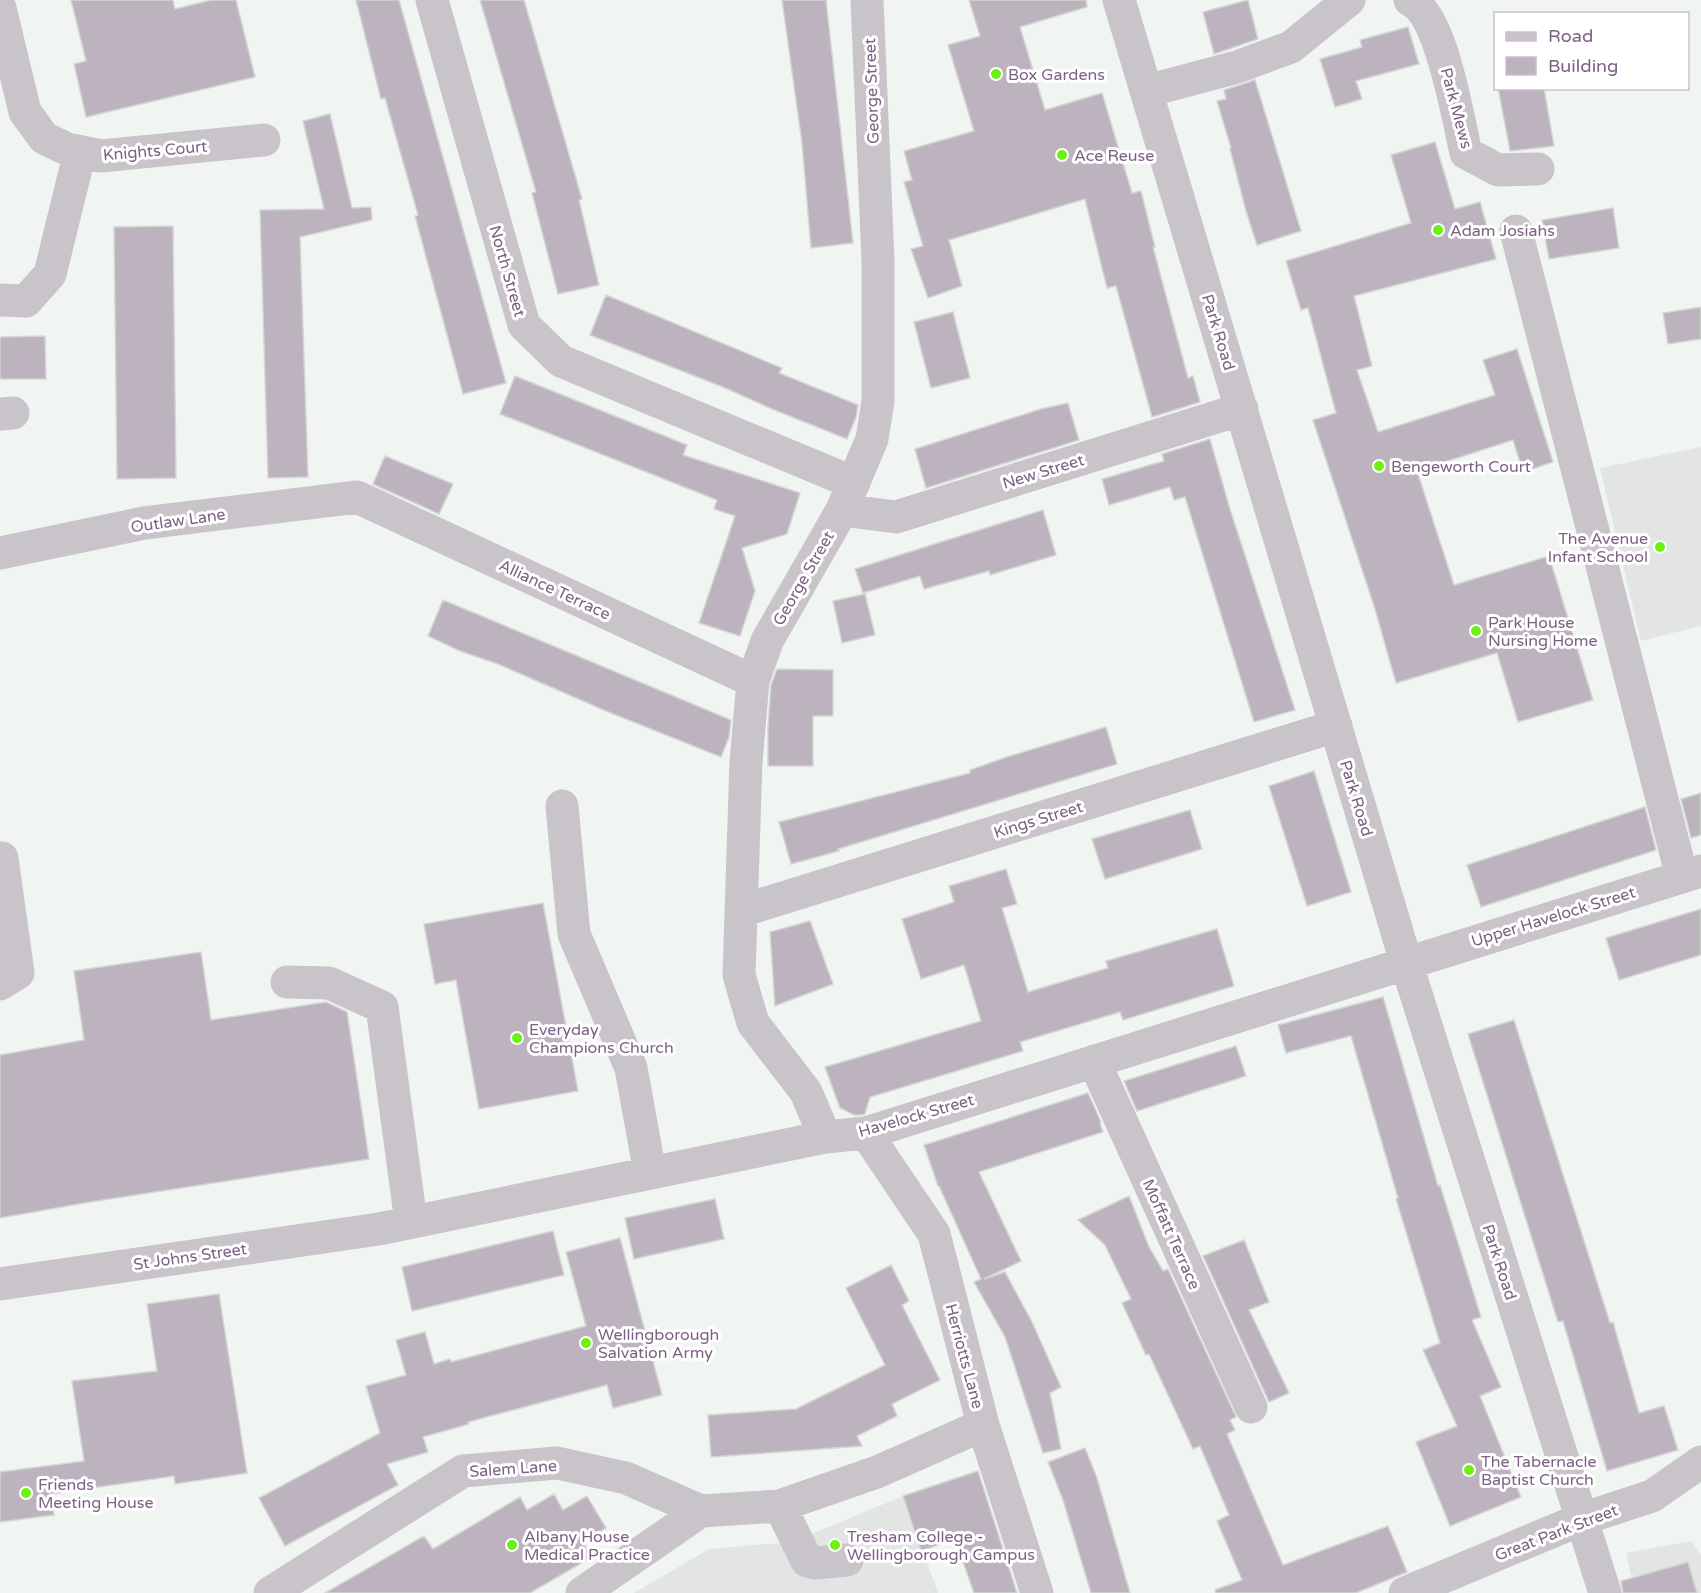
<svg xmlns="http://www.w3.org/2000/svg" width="1701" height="1593" font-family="'Varela Round',sans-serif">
  <rect width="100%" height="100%" fill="#f0f5f2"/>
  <path fill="#e3e5e5" d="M 1701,447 L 1701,626 L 1641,641 L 1600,468 Z
    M 903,1496 L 938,1593 L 634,1593 L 709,1549 L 792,1542 Z
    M 1691,1541 L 1701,1555 L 1701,1593 L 1635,1593 L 1626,1553 Z"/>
  <path fill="#bcb3bf" stroke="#d3d6d4" stroke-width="1.5" d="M 71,0 L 173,0 L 175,9 L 211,0 L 236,0 L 255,77 L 86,117 L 74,64 L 86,61 Z
    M 356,0 L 399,0 L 506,383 L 463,394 L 415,216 L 418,215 L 385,98 L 381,99 Z
    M 480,0 L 524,0 L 582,199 L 579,200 L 599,285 L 558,294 L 532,193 L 536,192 Z
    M 782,0 L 826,0 L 853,243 L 811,248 L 802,143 Z
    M 969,0 L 1086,0 L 1087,7 L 1020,27 L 1045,110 L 1102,93 L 1132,193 L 1141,191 L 1155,247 L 1153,247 L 1188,378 L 1193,376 L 1200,402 L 1152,417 L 1116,286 L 1107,288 L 1085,199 L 949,240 L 962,286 L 928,298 L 911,249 L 923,246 L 904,182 L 912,180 L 904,151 L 974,131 L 948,45 L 980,36 Z
    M 1248,0 L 1258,39 L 1214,54 L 1203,12 Z
    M 1408,27 L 1419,64 L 1356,81 L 1362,99 L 1335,107 L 1320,59 L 1362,47 L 1360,40 Z
    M 1255,80 L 1301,231 L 1257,245 L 1246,211 L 1230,149 L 1231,148 L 1217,101 L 1226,99 L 1224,90 Z
    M 1498,88 L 1544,88 L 1554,146 L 1510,151 Z
    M 330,114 L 352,208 L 371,207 L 372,220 L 300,237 L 308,477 L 268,478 L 260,210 L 324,209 L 303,121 Z
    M 1435,142 L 1455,209 L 1480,202 L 1496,259 L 1354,296 L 1372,366 L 1357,370 L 1378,432 L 1495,395 L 1483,360 L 1517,349 L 1553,462 L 1523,472 L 1513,440 L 1417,471 L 1454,585 L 1549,556 L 1593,700 L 1518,722 L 1497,653 L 1396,683 L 1375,609 L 1313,420 L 1336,413 L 1308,308 L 1301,310 L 1286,261 L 1411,223 L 1391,155 Z
    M 1613,208 L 1619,248 L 1549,259 L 1542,220 Z
    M 173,226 L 176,478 L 117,479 L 114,227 Z
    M 606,295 L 782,368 L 779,373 L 858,405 L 856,417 L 847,439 L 772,409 L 723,387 L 590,335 Z
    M 1701,307 L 1701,339 L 1668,344 L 1663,313 Z
    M 953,312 L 970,378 L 931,388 L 914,322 Z
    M 45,336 L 46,379 L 0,379 L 0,337 Z
    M 515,376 L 687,445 L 683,455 L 800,493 L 787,534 L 742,548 L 755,591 L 740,636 L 699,623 L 735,516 L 714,509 L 717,500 L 500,414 Z
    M 1068,403 L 1079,440 L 926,488 L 915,449 L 1041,409 Z
    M 1210,439 L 1229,506 L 1295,710 L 1254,722 L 1185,497 L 1174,500 L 1170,487 L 1109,505 L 1102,479 L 1164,461 L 1162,454 Z
    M 385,456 L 453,484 L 439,514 L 373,484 Z
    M 1043,510 L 1056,555 L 990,575 L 989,571 L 924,589 L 920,576 L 863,593 L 855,569 Z
    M 865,594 L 875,635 L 842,643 L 833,601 Z
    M 443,600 L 731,720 L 729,737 L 721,757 L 606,711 L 498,664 L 460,651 L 428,636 Z
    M 777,669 L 833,670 L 833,716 L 813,716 L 813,766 L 768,766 L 768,727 L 771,685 Z
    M 1106,727 L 1117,764 L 838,849 L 839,851 L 791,864 L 779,822 L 970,773 L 970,770 L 1007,757 Z
    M 1314,771 L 1351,892 L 1307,906 L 1269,786 Z
    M 1701,793 L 1701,835 L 1691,838 L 1681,799 Z
    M 1645,807 L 1656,850 L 1481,907 L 1467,865 Z
    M 1190,810 L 1202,849 L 1105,879 L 1092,839 Z
    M 1006,869 L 1017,904 L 1002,908 L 1028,992 L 1108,968 L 1106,961 L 1217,929 L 1234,986 L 1123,1020 L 1120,1012 L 1020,1042 L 1023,1051 L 870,1097 L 865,1114 L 862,1115 L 854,1115 L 840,1108 L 825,1067 L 981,1021 L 964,965 L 921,979 L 902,919 L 954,902 L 949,886 Z
    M 543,903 L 578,1091 L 479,1109 L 456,980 L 435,984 L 424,924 Z
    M 1701,909 L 1701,955 L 1619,980 L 1606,938 Z
    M 810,921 L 833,984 L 775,1006 L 770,932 Z
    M 201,952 L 211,1020 L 326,1002 L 347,1012 L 369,1159 L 90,1202 L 0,1218 L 0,1055 L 84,1040 L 74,971 Z
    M 1383,997 L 1438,1186 L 1440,1185 L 1481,1317 L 1472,1320 L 1501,1387 L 1480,1396 L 1521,1497 L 1450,1526 L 1416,1442 L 1457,1426 L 1423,1350 L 1440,1343 L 1396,1199 L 1398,1198 L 1351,1036 L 1286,1053 L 1278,1025 Z
    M 1514,1020 L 1610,1323 L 1613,1322 L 1639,1413 L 1664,1406 L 1678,1450 L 1607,1471 L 1563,1321 L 1558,1322 L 1468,1034 Z
    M 1236,1046 L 1246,1076 L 1137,1111 L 1124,1081 Z
    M 1088,1093 L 1101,1122 L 1100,1123 L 1103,1132 L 979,1172 L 1021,1261 L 984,1279 L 1005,1272 L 1032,1322 L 1061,1387 L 1050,1393 L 1061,1449 L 1043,1453 L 1005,1337 L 974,1282 L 981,1279 L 939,1186 L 938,1186 L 924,1145 Z
    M 1129,1196 L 1149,1247 L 1163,1271 L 1168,1269 L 1236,1417 L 1230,1420 L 1235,1430 L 1227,1434 L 1283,1565 L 1388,1526 L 1407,1572 L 1356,1593 L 1216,1593 L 1215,1590 L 1242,1580 L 1217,1521 L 1229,1515 L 1200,1446 L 1193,1449 L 1149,1354 L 1146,1355 L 1122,1303 L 1131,1299 L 1105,1245 L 1078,1220 Z
    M 715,1199 L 724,1239 L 634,1259 L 625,1218 Z
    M 553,1231 L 564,1275 L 412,1311 L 402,1267 Z
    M 620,1238 L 662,1395 L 613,1408 L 607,1385 L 468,1422 L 469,1424 L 423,1437 L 428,1452 L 387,1464 L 398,1485 L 285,1546 L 259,1498 L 380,1433 L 366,1386 L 406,1375 L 396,1340 L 425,1332 L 434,1364 L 450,1359 L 451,1362 L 586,1326 L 566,1252 Z
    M 1244,1240 L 1269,1302 L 1249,1310 L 1289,1393 L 1269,1402 L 1203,1256 Z
    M 891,1265 L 909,1301 L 902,1305 L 940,1380 L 892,1404 L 897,1416 L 857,1436 L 862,1446 L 711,1457 L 708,1415 L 796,1409 L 885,1365 L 846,1288 Z
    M 219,1294 L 247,1473 L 175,1484 L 174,1476 L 51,1494 L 54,1515 L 0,1522 L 0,1472 L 84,1461 L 72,1381 L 157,1371 L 147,1304 Z
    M 1085,1448 L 1097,1478 L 1130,1593 L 1091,1593 L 1063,1500 L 1048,1462 Z
    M 978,1471 L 1017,1593 L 974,1593 L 955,1539 L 921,1551 L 903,1496 Z
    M 554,1494 L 563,1510 L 587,1496 L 606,1528 L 583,1542 L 592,1557 L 530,1593 L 325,1593 L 424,1536 L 433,1549 L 520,1497 L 527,1510 Z
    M 1688,1562 L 1697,1593 L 1623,1593 L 1621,1581 Z"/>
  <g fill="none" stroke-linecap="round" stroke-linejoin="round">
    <path stroke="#c9c3ca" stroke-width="33" d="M 432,0 L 524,325 L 561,361 L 854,483
      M 1119,0 L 1406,962 L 1605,1593
      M 1410,0 C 1442,15 1458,119 1466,153 L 1498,170 L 1538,169
      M 0,8 L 25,112 L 44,138 L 67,149 L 101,156 L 264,140
      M 1147,91 L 1237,67 L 1291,47 L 1349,0
      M 1516,231 L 1682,877
      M 0,300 L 26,301 L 50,274 L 80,152
      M 0,414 L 13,413
      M 842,510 L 896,517 L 1242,409
      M 0,553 L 144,523 L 357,497 L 753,681
      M 562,806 L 574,934 L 631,1068 L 650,1173
      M 741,911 L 1336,726
      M 287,982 L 329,983 L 382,1007 L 411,1222
      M 0,984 L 18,973 L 2,858
      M 1094,1061 L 1251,1407
      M 866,1133 L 934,1234 L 983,1425 L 1037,1593
      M 825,1137 L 806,1092 L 753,1023 L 739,975 L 746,762 L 753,681 L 767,641 L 842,510 L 872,439 L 878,401 L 878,261 L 867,0
      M 0,1284 L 379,1229 L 825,1137 L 866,1133 L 1701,871
      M 780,1506 L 807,1561 L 815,1563 L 847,1560
      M 270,1593 L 463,1471 L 557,1463 L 626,1478 L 701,1511 L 779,1506 L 877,1472 L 983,1425
      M 582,1593 L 701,1511
      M 1405,1593 L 1582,1519 L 1652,1496 L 1701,1462"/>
  </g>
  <g fill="#6df113" stroke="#fff" stroke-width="2">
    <circle cx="996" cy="74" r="6"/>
    <circle cx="1062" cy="155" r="6"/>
    <circle cx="1438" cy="230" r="6"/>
    <circle cx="1379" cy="466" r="6"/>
    <circle cx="1660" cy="547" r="6"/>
    <circle cx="1476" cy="631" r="6"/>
    <circle cx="517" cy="1038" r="6"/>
    <circle cx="586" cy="1343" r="6"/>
    <circle cx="1469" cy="1470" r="6"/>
    <circle cx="26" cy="1493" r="6"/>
    <circle cx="512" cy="1545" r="6"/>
    <circle cx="835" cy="1545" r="6"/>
  </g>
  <g text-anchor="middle" stroke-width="6" stroke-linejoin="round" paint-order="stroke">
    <g font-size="16" fill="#7d6184" stroke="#fff" text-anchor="start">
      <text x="1008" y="80">Box Gardens</text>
      <text x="1074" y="161">Ace Reuse</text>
      <text x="1450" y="236">Adam Josiahs</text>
      <text x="1391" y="472">Bengeworth Court</text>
      <text x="1648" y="544" text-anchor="end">The Avenue<tspan x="1648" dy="18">Infant School</tspan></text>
      <text x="1488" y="628">Park House<tspan x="1488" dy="18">Nursing Home</tspan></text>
      <text x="529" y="1035">Everyday<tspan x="529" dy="18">Champions Church</tspan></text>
      <text x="598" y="1340">Wellingborough<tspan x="598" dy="18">Salvation Army</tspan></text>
      <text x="1481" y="1467">The Tabernacle<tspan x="1481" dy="18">Baptist Church</tspan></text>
      <text x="38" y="1490">Friends<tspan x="38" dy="18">Meeting House</tspan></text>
      <text x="524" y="1542">Albany House<tspan x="524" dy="18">Medical Practice</tspan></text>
      <text x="847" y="1542">Tresham College -<tspan x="847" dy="18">Wellingborough Campus</tspan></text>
    </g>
    <g font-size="16" fill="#7d6184" stroke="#fff">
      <text transform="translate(871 91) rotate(-92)" y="6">George Street</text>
      <text transform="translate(1457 108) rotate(75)" y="6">Park Mews</text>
      <text transform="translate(155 150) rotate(-5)" y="6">Knights Court</text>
      <text transform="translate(508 271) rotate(74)" y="6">North Street</text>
      <text transform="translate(1219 332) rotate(73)" y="6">Park Road</text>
      <text transform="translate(1043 471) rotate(-17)" y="6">New Street</text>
      <text transform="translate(178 520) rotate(-8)" y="6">Outlaw Lane</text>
      <text transform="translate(803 578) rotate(-60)" y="6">George Street</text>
      <text transform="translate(555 589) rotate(25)" y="6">Alliance Terrace</text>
      <text transform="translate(1357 798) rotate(73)" y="6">Park Road</text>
      <text transform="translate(1038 819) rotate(-17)" y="6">Kings Street</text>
      <text transform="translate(1553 916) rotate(-17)" y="6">Upper Havelock Street</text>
      <text transform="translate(916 1115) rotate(-16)" y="6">Havelock Street</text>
      <text transform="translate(1172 1234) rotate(66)" y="6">Moffatt Terrace</text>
      <text transform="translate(190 1256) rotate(-8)" y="6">St Johns Street</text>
      <text transform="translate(1500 1262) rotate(72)" y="6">Park Road</text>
      <text transform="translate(965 1356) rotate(75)" y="6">Herriotts Lane</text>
      <text transform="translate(513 1468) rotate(-4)" y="6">Salem Lane</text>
      <text transform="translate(1556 1532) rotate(-21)" y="6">Great Park Street</text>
    </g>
  </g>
  <rect x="1494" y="12" width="195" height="78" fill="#ffffff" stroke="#cbc0ce" stroke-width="1.5"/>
  <rect x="1506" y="32" width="30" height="9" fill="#c9c3ca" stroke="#cbc0ce" stroke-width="1.5"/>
  <text x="1548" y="42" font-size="18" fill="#7d6184">Road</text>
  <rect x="1506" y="57" width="30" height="18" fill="#bcb3bf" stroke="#cbc0ce" stroke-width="1.5"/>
  <text x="1548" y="72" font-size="18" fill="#7d6184">Building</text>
</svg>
